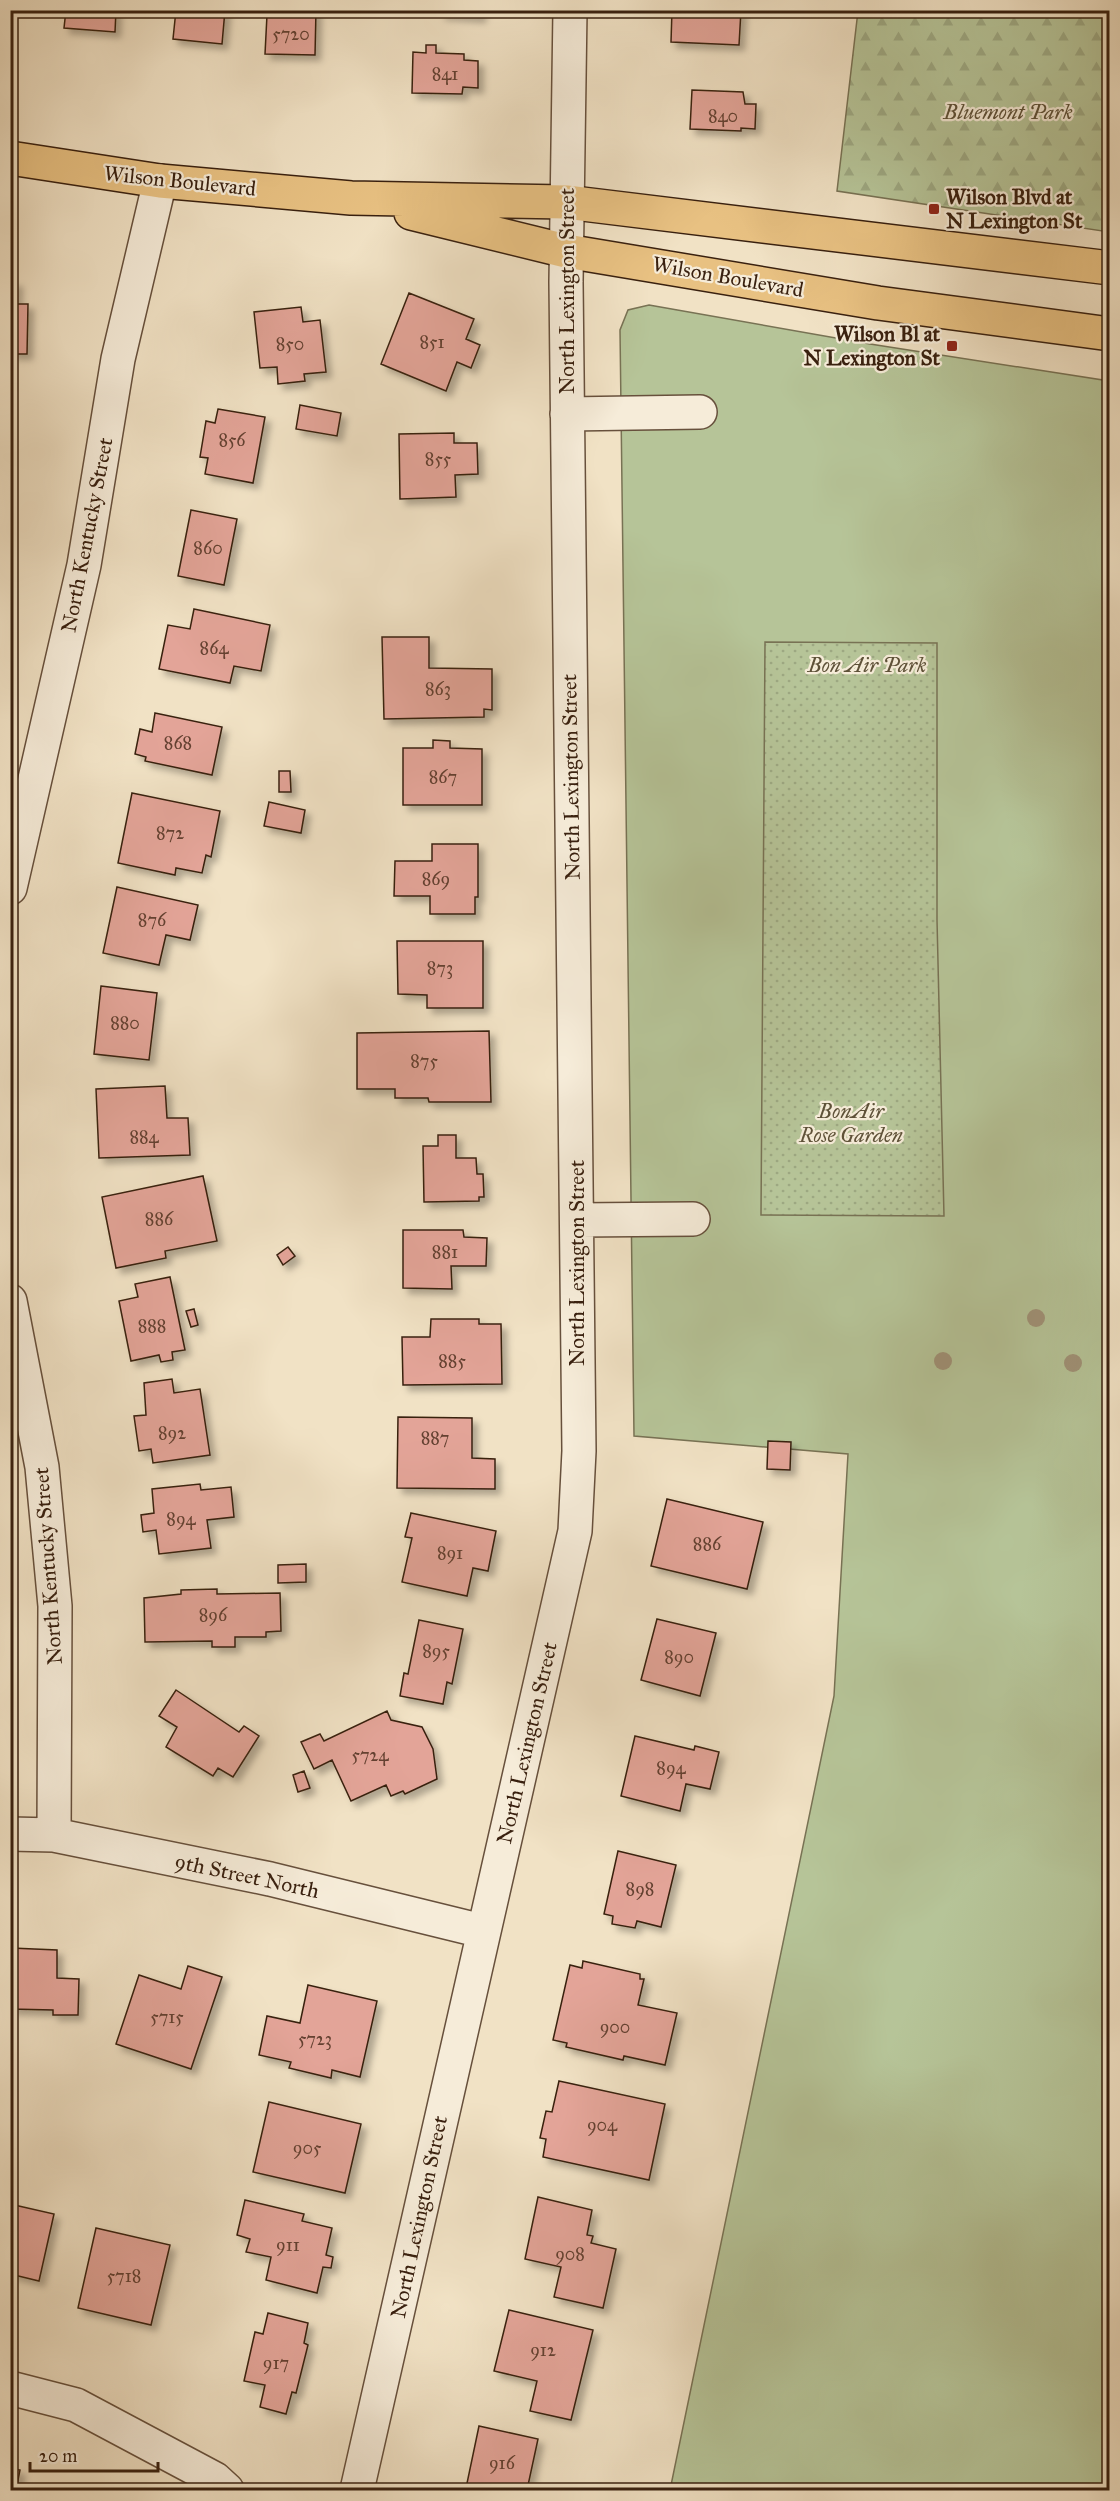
<svg xmlns="http://www.w3.org/2000/svg" width="1120" height="2501" font-family="'IM FELL Great Primer',serif">
  <defs>
    <pattern id="forest-firs" width="22" height="20" patternUnits="userSpaceOnUse" patternTransform="scale(1.5)"><rect width="22" height="20" fill="#b6c498"/><path d="M5 1l3.5 6h-7zM16 11l3.5 6h-7z" fill="#9da882"/></pattern>
    <pattern id="garden-dots" width="8" height="8" patternUnits="userSpaceOnUse" patternTransform="scale(1.5)"><rect width="8" height="8" fill="#b6c498"/><path d="M2 2h.1M6 6h.1" fill="none" stroke="#9da882" stroke-width="1.8" stroke-linecap="round"/></pattern>
    <filter id="shadow"><feDropShadow dx="5.5" dy="5.5" stdDeviation="3" flood-color="#0004"/></filter>
  </defs>
  <rect width="100%" height="100%" fill="#f1e2c5"/>
  <filter id="stains"><feTurbulence type="fractalNoise" baseFrequency=".00333" numOctaves="4"/><feColorMatrix values="0 0 0 0 .2 0 0 0 0 .09 0 0 0 0 .02 0 0 0 .5 -.17"/></filter>
  <radialGradient id="worn" r=".72"><stop offset=".6" stop-color="#630" stop-opacity="0"/><stop offset="1" stop-color="#630" stop-opacity=".3"/></radialGradient>
  <path fill="#b6c498" stroke="#787254" stroke-width="1.5" d="M 649,305 L 870,344 L 1109,381 L 1109,2490 L 670,2490 L 834,1696 L 848,1454 L 634,1436 L 620,330 L 628,310 Z"/>
  <path fill="url(#forest-firs)" stroke="#787254" stroke-width="1.5" d="M 858,11 L 1109,11 L 1109,232 L 837,191 Z"/>
  <path fill="url(#garden-dots)" stroke="#787254" stroke-width="1.5" d="M 765,642 L 937,643 L 937,920 L 944,1216 L 761,1215 Z"/>
  <path fill="#e3a498" stroke="#39200f" stroke-width="1.5" filter="url(#shadow)" d="M 66,10 L 116,10 L 115,32 L 64,28 Z
    M 176,10 L 225,10 L 222,44 L 173,39 Z
    M 280,10 L 316,10 L 315,55 L 265,54 L 267,15 L 280,15 Z
    M 440,10 L 481,10 L 480,17 L 440,14 Z
    M 672,10 L 741,10 L 739,45 L 671,42 Z
    M 426,45 L 436,45 L 436,53 L 464,54 L 464,60 L 478,61 L 478,88 L 463,87 L 462,94 L 412,93 L 413,52 L 426,53 Z
    M 692,90 L 743,92 L 745,104 L 756,104 L 755,129 L 741,128 L 741,131 L 690,129 Z
    M 10,281 L 17,282 L 16,304 L 28,304 L 27,354 L 10,354 Z
    M 409,293 L 474,319 L 466,339 L 480,345 L 471,368 L 457,362 L 446,391 L 381,364 Z
    M 301,307 L 303,322 L 320,320 L 326,372 L 304,374 L 305,381 L 278,384 L 277,367 L 260,368 L 254,312 Z
    M 300,405 L 341,413 L 337,436 L 296,429 Z
    M 218,409 L 265,417 L 253,483 L 205,474 L 208,458 L 200,457 L 206,421 L 215,423 Z
    M 454,433 L 454,443 L 477,443 L 478,474 L 455,475 L 456,497 L 400,499 L 399,434 Z
    M 191,510 L 237,519 L 224,585 L 178,576 Z
    M 194,609 L 270,625 L 261,671 L 234,666 L 230,683 L 159,669 L 168,625 L 190,629 Z
    M 382,637 L 429,637 L 429,668 L 492,669 L 492,710 L 484,709 L 484,717 L 384,719 Z
    M 155,713 L 222,727 L 212,775 L 145,761 L 146,757 L 135,754 L 140,729 L 152,732 Z
    M 433,740 L 450,741 L 450,748 L 482,749 L 482,805 L 403,805 L 403,748 L 433,748 Z
    M 279,771 L 290,771 L 291,792 L 279,792 Z
    M 132,793 L 220,811 L 211,857 L 206,855 L 202,873 L 176,868 L 175,875 L 118,863 Z
    M 269,802 L 305,810 L 301,833 L 264,826 Z
    M 432,844 L 478,844 L 478,897 L 475,897 L 475,914 L 430,914 L 430,896 L 394,896 L 395,861 L 432,861 Z
    M 117,887 L 198,905 L 190,940 L 166,935 L 159,965 L 103,953 Z
    M 397,941 L 483,941 L 483,1008 L 427,1008 L 427,995 L 398,994 Z
    M 101,986 L 157,993 L 149,1060 L 94,1054 Z
    M 489,1031 L 491,1102 L 429,1102 L 428,1098 L 395,1098 L 395,1089 L 357,1089 L 357,1033 Z
    M 165,1086 L 167,1118 L 188,1118 L 190,1155 L 99,1158 L 96,1089 Z
    M 438,1135 L 456,1135 L 456,1158 L 476,1158 L 477,1174 L 483,1174 L 484,1197 L 479,1197 L 479,1201 L 424,1202 L 423,1146 L 438,1146 Z
    M 203,1176 L 217,1241 L 165,1251 L 166,1258 L 116,1268 L 102,1197 Z
    M 403,1230 L 463,1230 L 464,1237 L 487,1238 L 486,1266 L 451,1266 L 452,1289 L 403,1288 Z
    M 288,1247 L 295,1256 L 283,1265 L 277,1255 Z
    M 170,1277 L 185,1350 L 172,1352 L 173,1360 L 161,1362 L 159,1355 L 131,1361 L 119,1301 L 138,1297 L 135,1284 Z
    M 194,1309 L 198,1325 L 191,1327 L 186,1311 Z
    M 431,1319 L 479,1319 L 479,1324 L 501,1324 L 502,1384 L 403,1385 L 402,1337 L 430,1337 Z
    M 172,1379 L 174,1393 L 200,1389 L 210,1455 L 153,1463 L 151,1449 L 139,1451 L 134,1416 L 146,1415 L 144,1383 Z
    M 398,1417 L 472,1418 L 472,1458 L 495,1459 L 495,1489 L 397,1488 Z
    M 768,1441 L 791,1442 L 790,1470 L 767,1469 Z
    M 200,1484 L 201,1490 L 231,1487 L 234,1517 L 207,1520 L 211,1548 L 159,1554 L 156,1530 L 143,1532 L 141,1515 L 154,1513 L 152,1489 Z
    M 667,1499 L 763,1522 L 747,1589 L 651,1566 Z
    M 411,1513 L 496,1531 L 488,1571 L 473,1568 L 467,1596 L 402,1582 L 412,1538 L 405,1537 Z
    M 306,1564 L 306,1582 L 278,1583 L 278,1565 Z
    M 217,1589 L 217,1594 L 280,1593 L 281,1631 L 266,1632 L 266,1637 L 235,1637 L 235,1647 L 212,1647 L 212,1641 L 145,1642 L 144,1598 L 181,1594 L 181,1590 Z
    M 657,1619 L 716,1633 L 700,1696 L 641,1680 Z
    M 419,1620 L 463,1629 L 452,1684 L 447,1682 L 443,1704 L 400,1696 L 404,1673 L 408,1674 Z
    M 176,1690 L 239,1732 L 244,1726 L 259,1736 L 233,1777 L 218,1768 L 213,1776 L 166,1747 L 177,1727 L 159,1716 Z
    M 387,1711 L 391,1720 L 422,1727 L 433,1749 L 437,1779 L 405,1794 L 403,1791 L 391,1796 L 386,1785 L 351,1801 L 332,1760 L 314,1769 L 301,1742 L 320,1734 L 324,1741 Z
    M 635,1736 L 694,1750 L 695,1746 L 719,1752 L 710,1789 L 686,1784 L 680,1811 L 621,1796 Z
    M 304,1771 L 310,1788 L 298,1792 L 293,1775 Z
    M 618,1851 L 676,1865 L 661,1927 L 637,1921 L 635,1928 L 612,1924 L 613,1916 L 604,1914 Z
    M 11,1948 L 57,1950 L 57,1978 L 79,1979 L 78,2015 L 53,2015 L 53,2010 L 10,2009 Z
    M 583,1961 L 640,1974 L 640,1979 L 644,1979 L 638,2005 L 677,2013 L 665,2065 L 624,2056 L 623,2060 L 566,2047 L 567,2043 L 553,2040 L 570,1965 L 582,1968 Z
    M 188,1966 L 222,1977 L 191,2069 L 116,2044 L 139,1975 L 181,1989 Z
    M 308,1985 L 377,2001 L 360,2077 L 332,2070 L 331,2078 L 289,2068 L 291,2062 L 259,2055 L 267,2016 L 300,2023 Z
    M 559,2081 L 665,2104 L 649,2180 L 543,2157 L 546,2139 L 540,2138 L 546,2111 L 552,2112 Z
    M 269,2102 L 361,2124 L 345,2193 L 253,2172 Z
    M 538,2197 L 592,2210 L 587,2235 L 593,2236 L 591,2243 L 616,2249 L 603,2308 L 554,2297 L 561,2267 L 525,2259 Z
    M 245,2200 L 304,2214 L 302,2221 L 332,2228 L 326,2255 L 333,2257 L 331,2268 L 323,2267 L 317,2293 L 266,2280 L 271,2257 L 246,2252 L 250,2239 L 237,2235 Z
    M 10,2204 L 54,2214 L 39,2281 L 10,2274 Z
    M 96,2228 L 170,2245 L 151,2325 L 78,2308 Z
    M 509,2310 L 593,2330 L 571,2420 L 530,2411 L 537,2381 L 494,2371 Z
    M 268,2313 L 308,2323 L 304,2343 L 308,2345 L 296,2393 L 292,2392 L 286,2414 L 260,2407 L 265,2385 L 244,2381 L 255,2332 L 263,2334 Z
    M 479,2426 L 538,2439 L 527,2490 L 466,2488 Z
    M 10,2468 L 20,2470 L 16,2490 L 10,2490 Z"/>
  <g fill="none" stroke-linecap="round" stroke-linejoin="round">
    <g stroke="#67503c" stroke-width="36">
      <path id="minor" d="M 567,414 L 700,412
        M 10,888 L 84,565 L 118,359 L 160,181
        M 577,1220 L 693,1219
        M 10,1301 L 42,1467 L 55,1606 L 54,1835
        M 10,1834 L 54,1835 L 270,1879 L 482,1931
        M 10,2388 L 76,2405 L 215,2479 L 227,2490
        M 357,2490 L 575,1531 L 579,1451 L 566,282 L 570,10"/>
    </g>
    <g stroke="#39200f" stroke-width="36">
      <path id="major" d="M 10,158 L 160,181 L 351,198 L 566,202 L 1110,268
        M 411,213 L 566,251 L 878,303 L 1110,334"/>
    </g>
    <use href="#minor" stroke="#f6ecd9" stroke-width="33"/>
    <use href="#major" stroke="#e8c182" stroke-width="33"/>
  </g>
  <g fill="#a09277">
    <circle cx="1036" cy="1318" r="9"/>
    <circle cx="943" cy="1361" r="9"/>
    <circle cx="1073" cy="1363" r="9"/>
  </g>
  <g fill="#8f2418" stroke="#f6ecd9" stroke-width="2">
    <rect x="928" y="203" width="12" height="12" rx="3"/>
    <rect x="946" y="340" width="12" height="12" rx="3"/>
  </g>
  <g text-anchor="middle" stroke-width="4.5" stroke-linejoin="round" paint-order="stroke">
    <g font-size="18" fill="#644131">
      <text x="291" y="40">5720</text>
      <text x="445" y="80">841</text>
      <text x="723" y="122">840</text>
      <text x="432" y="348">851</text>
      <text x="290" y="350">850</text>
      <text x="232" y="446">856</text>
      <text x="438" y="465">855</text>
      <text x="208" y="554">860</text>
      <text x="214" y="654">864</text>
      <text x="438" y="695">863</text>
      <text x="178" y="749">868</text>
      <text x="443" y="783">867</text>
      <text x="170" y="839">872</text>
      <text x="436" y="885">869</text>
      <text x="152" y="926">876</text>
      <text x="440" y="974">873</text>
      <text x="125" y="1029">880</text>
      <text x="424" y="1067">875</text>
      <text x="144" y="1143">884</text>
      <text x="159" y="1225">886</text>
      <text x="445" y="1258">881</text>
      <text x="152" y="1332">888</text>
      <text x="452" y="1367">885</text>
      <text x="172" y="1439">892</text>
      <text x="435" y="1444">887</text>
      <text x="181" y="1525">894</text>
      <text x="707" y="1550">886</text>
      <text x="450" y="1559">891</text>
      <text x="213" y="1621">896</text>
      <text x="436" y="1657">895</text>
      <text x="679" y="1663">890</text>
      <text x="370" y="1761">5724</text>
      <text x="671" y="1774">894</text>
      <text x="640" y="1895">898</text>
      <text x="167" y="2023">5715</text>
      <text x="615" y="2033">900</text>
      <text x="315" y="2045">5723</text>
      <text x="602" y="2131">904</text>
      <text x="307" y="2154">905</text>
      <text x="288" y="2251">911</text>
      <text x="570" y="2260">908</text>
      <text x="124" y="2282">5718</text>
      <text x="543" y="2356">912</text>
      <text x="276" y="2369">917</text>
      <text x="502" y="2469">916</text>
    </g>
    <g font-size="21" font-style="italic" fill="#5e5138" stroke="#f6ecd9">
      <text x="1008" y="119">Bluemont Park</text>
      <text x="867" y="672">Bon Air Park</text>
      <text x="851" y="1118">BonAir<tspan x="851" dy="24">Rose Garden</tspan></text>
    </g>
    <g font-size="21" fill="#39200f" stroke="#f6ecd9">
      <text transform="translate(180 181) rotate(6)" y="7">Wilson Boulevard</text>
      <text transform="translate(728 277) rotate(10)" y="7">Wilson Boulevard</text>
      <text transform="translate(567 291) rotate(-90)" y="7">North Lexington Street</text>
      <text transform="translate(87 535) rotate(-79)" y="7">North Kentucky Street</text>
      <text transform="translate(571 777) rotate(-91)" y="7">North Lexington Street</text>
      <text transform="translate(577 1263) rotate(-90)" y="7">North Lexington Street</text>
      <text transform="translate(48 1566) rotate(-94)" y="7">North Kentucky Street</text>
      <text transform="translate(527 1743) rotate(-77)" y="7">North Lexington Street</text>
      <text transform="translate(247 1876) rotate(12)" y="7">9th Street North</text>
      <text transform="translate(419 2217) rotate(-78)" y="7">North Lexington Street</text>
    </g>
    <g font-size="21" font-weight="bold" fill="#39200f" stroke="#f6ecd9" text-anchor="start">
      <text x="946" y="204">Wilson Blvd at<tspan x="946" dy="24">N Lexington St</tspan></text>
      <text x="940" y="341" text-anchor="end">Wilson Bl at<tspan x="940" dy="24">N Lexington St</tspan></text>
    </g>
  </g>
  <rect width="1120" height="2501" fill="none" stroke="#f1e2c5" stroke-width="36"/>
  <rect x="12" y="12" width="1096" height="2477" fill="none" stroke="#39200f" stroke-width="3"/>
  <rect x="18" y="18" width="1084" height="2465" fill="none" stroke="#39200f" stroke-width="1.5"/>
  <path d="M30 2462v9h128v-9" fill="none" stroke="#39200f" stroke-width="3"/>
  <text x="39" y="2462" font-size="18" fill="#39200f" stroke="#f6ecd9" stroke-width="4.5" paint-order="stroke">20 m</text>
  <rect width="100%" height="100%" filter="url(#stains)"/>
  <rect width="100%" height="100%" fill="url(#worn)"/>
</svg>
